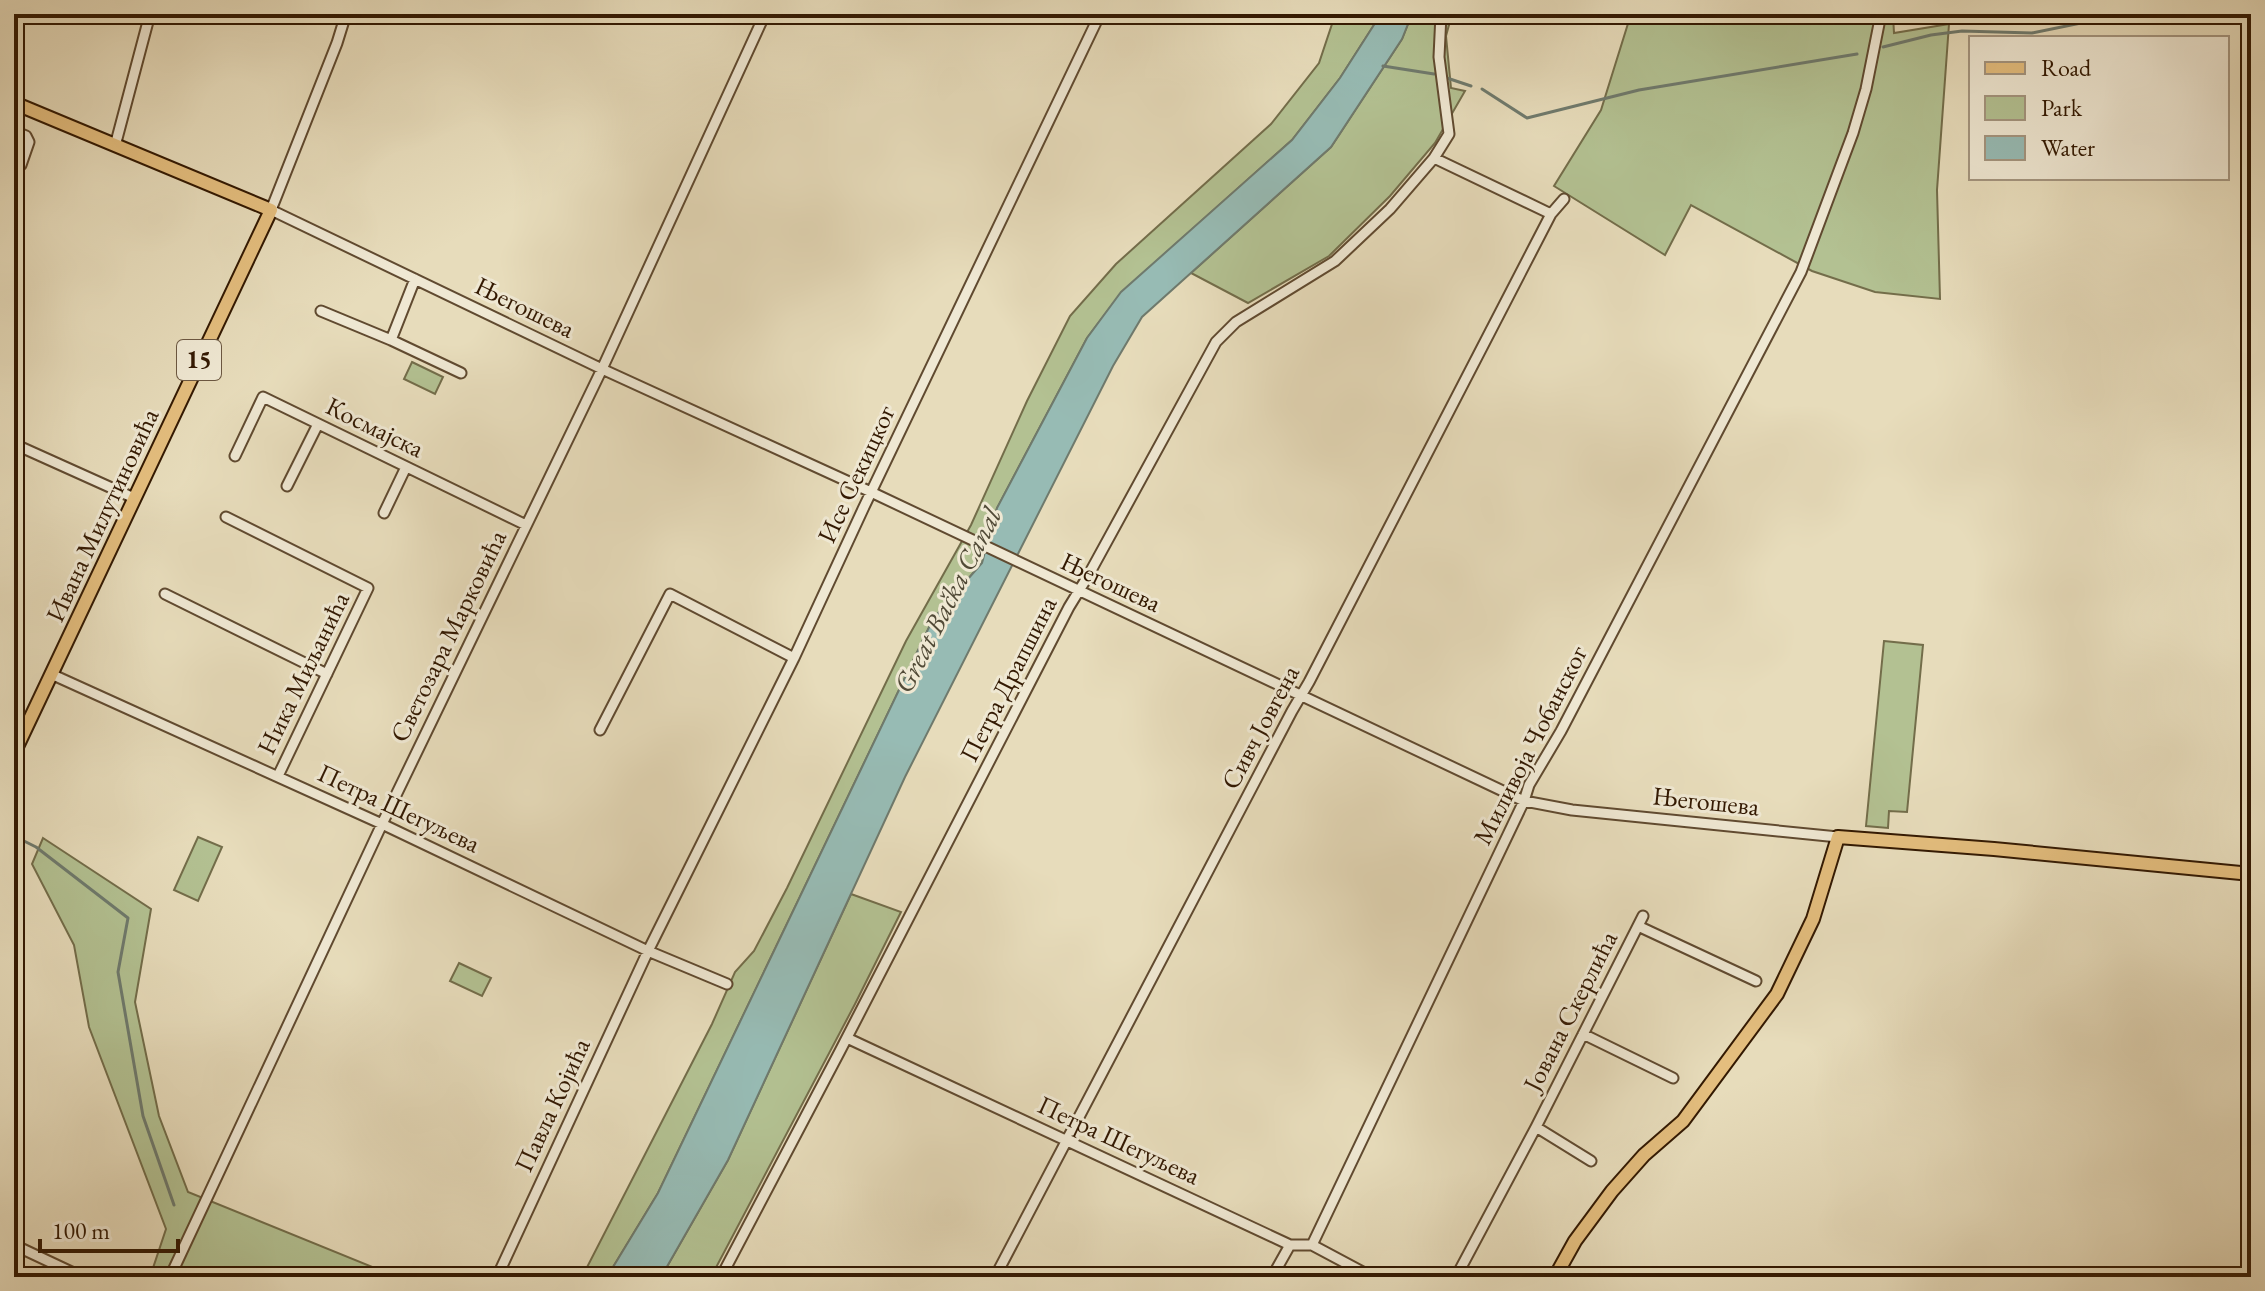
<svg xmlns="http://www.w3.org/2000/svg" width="2265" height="1291" font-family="'EB Garamond',serif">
  <rect width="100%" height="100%" fill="#e7dcbb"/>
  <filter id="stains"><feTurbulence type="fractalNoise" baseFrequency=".0025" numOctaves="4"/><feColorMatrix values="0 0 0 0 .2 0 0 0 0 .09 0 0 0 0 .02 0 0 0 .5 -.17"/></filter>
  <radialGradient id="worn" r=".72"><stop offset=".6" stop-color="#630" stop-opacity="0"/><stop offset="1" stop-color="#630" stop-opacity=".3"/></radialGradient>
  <path fill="#b3c192" stroke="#736d4a" stroke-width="2" d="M 1315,14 L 1381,14 L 1340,78 L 1292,140 L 1122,292 L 1087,338 L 997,508 L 982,563 L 933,619 L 658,1193 L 607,1277 L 582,1277 L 712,1024 L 735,972 L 754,951 L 787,888 L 906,641 L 971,525 L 1027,401 L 1070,316 L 1116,264 L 1271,124 L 1319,63 L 1333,21 Z
    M 1412,14 L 1452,14 L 1446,36 L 1451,88 L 1465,91 L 1435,143 L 1390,196 L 1329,256 L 1248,303 L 1191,273 L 1331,147 L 1402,39 Z
    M 1631,14 L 1897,14 L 1893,15 L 1894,33 L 1949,24 L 1937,190 L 1940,299 L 1875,292 L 1812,271 L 1691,205 L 1665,255 L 1554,186 L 1601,110 Z
    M 412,362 L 443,377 L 435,394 L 404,379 Z
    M 1884,641 L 1923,645 L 1907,812 L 1889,811 L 1888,828 L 1866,826 Z
    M 198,837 L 222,847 L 198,901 L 174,890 Z
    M 43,838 L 151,909 L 135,1002 L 159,1116 L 188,1192 L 392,1275 L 392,1277 L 150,1277 L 166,1229 L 89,1027 L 74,945 L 32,864 Z
    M 851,894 L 901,912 L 855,1004 L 711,1277 L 661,1277 L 728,1160 Z
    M 459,963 L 491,978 L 482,996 L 450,981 Z"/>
  <path fill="#97bbb4" stroke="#6f7a6d" stroke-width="2" d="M 1381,14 L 1412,14 L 1402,39 L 1331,147 L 1142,317 L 1113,366 L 905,777 L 728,1160 L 661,1277 L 607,1277 L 658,1193 L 933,619 L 982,563 L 997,508 L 1087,338 L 1121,292 L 1292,140 L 1340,78 Z"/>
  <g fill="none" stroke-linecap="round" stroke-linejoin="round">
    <path stroke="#6f7a6d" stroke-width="3" d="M 1883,47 L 1931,35 L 1962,31 L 2032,33 L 2125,14
      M 1383,66 L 1434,74
      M 1447,78 L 1471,86
      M 1482,89 L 1527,118 L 1639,90 L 1857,54
      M 14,836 L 36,847 L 128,918 L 118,972 L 143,1116 L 174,1205"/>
    <g stroke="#604a30" stroke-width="13">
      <path id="minor" d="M 346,14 L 337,43 L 271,210 L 602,369 L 871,492 L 1524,801 L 1572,810 L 1838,837
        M 14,120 L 20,105
        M 14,131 L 26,136 L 29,142 L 21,165 L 14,170
        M 115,146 L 150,14
        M 1434,158 L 1551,214
        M 415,279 L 391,340 L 461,373
        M 321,311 L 391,340
        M 14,444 L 134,498
        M 235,456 L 263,397 L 526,525
        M 287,486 L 318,424
        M 384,513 L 406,467
        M 226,517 L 368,588 L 278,776
        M 165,594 L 327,674
        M 51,674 L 382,824 L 648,951 L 727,984
        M 600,730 L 670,594 L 794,658
        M 1638,926 L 1756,981
        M 1583,1034 L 1673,1078
        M 847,1038 L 1290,1245 L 1312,1245 L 1372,1277
        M 1536,1127 L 1591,1161
        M 14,1245 L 82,1277
        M 1312,1245 L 1524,801 L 1529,785 L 1561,731 L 1801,272 L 1853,133 L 1866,89 L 1881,14
        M 170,1277 L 382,824 L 602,369 L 765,14
        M 497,1277 L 648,951 L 794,658 L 863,509 L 1100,14
        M 721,1277 L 840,1051 L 1069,607 L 1088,576 L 1216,342 L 1236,322 L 1335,261 L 1390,209 L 1434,158 L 1449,134 L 1439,57 L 1441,14
        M 995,1277 L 1292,711 L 1309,682 L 1551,214 L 1564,199
        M 1272,1277 L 1290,1245
        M 1456,1277 L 1536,1127 L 1643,916"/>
    </g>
    <g stroke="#331902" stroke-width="16">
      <path id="major" d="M 14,103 L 271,210 L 14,753
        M 1555,1277 L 1575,1241 L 1612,1191 L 1644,1155 L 1683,1121 L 1777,994 L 1813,919 L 1838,837 L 1994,849 L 2251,874"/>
    </g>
    <use href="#minor" stroke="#efe8d3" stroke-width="9"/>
    <use href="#major" stroke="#e4be7e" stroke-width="12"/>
  </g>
  <g text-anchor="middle" stroke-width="6" stroke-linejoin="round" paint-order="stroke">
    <rect fill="#efe8d3" stroke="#6b5741" stroke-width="2" x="177" y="340" width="44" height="40" rx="6"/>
    <g font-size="24" font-weight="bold" fill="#331902">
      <text x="199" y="368">15</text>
    </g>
    <g font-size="26" fill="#331902" stroke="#efe8d3">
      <text transform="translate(525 307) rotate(26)" y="9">Његошева</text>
      <text transform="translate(375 427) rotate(26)" y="9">Космајска</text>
      <text transform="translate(856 474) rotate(-65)" y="9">Исе Секицког</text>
      <text transform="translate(102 515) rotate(-65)" y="9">Ивана Милутиновића</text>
      <text transform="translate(1111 582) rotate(25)" y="9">Његошева</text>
      <text transform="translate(448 636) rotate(-64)" y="9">Светозара Марковића</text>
      <text transform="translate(303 673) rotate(-64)" y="9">Ника Миљанића</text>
      <text transform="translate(1008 679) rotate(-63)" y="9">Петра Драпшина</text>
      <text transform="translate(1260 727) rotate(-62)" y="9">Сивч Јовгена</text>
      <text transform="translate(1530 745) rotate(-63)" y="9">Миливоја Чобанског</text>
      <text transform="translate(1706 801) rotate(6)" y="9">Његошева</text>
      <text transform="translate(399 808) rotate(25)" y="9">Петра Шегуљева</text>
      <text transform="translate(1570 1011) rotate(-63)" y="9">Јована Скерлића</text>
      <text transform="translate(552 1105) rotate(-65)" y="9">Павла Којића</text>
      <text transform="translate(1119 1140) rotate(25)" y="9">Петра Шегуљева</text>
    </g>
    <g font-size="28" font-style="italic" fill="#514a37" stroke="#efe8d3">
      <text transform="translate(947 600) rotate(-63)" y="10">Great Bačka Canal</text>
    </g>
  </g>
  <rect width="2265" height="1291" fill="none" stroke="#e7dcbb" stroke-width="48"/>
  <rect x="16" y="16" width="2233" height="1259" fill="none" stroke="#331902" stroke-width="4"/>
  <rect x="24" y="24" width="2217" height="1243" fill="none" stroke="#331902" stroke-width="2"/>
  <rect x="1969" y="36" width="260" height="144" fill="#efe8d3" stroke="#a4957f" stroke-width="2"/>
  <rect x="1985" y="62" width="40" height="12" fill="#e4be7e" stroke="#a4957f" stroke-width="2"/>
  <text x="2041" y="76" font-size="24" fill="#331902">Road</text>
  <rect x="1985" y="96" width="40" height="24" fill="#b3c192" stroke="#a4957f" stroke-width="2"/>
  <text x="2041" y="116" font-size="24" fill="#331902">Park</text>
  <rect x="1985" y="136" width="40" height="24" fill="#97bbb4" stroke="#a4957f" stroke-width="2"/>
  <text x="2041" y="156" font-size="24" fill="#331902">Water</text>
  <path d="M40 1239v12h138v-12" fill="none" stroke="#331902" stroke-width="4"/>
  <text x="52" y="1239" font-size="24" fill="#331902" stroke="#efe8d3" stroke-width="6" paint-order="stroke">100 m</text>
  <rect width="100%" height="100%" filter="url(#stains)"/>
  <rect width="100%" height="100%" fill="url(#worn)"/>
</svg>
